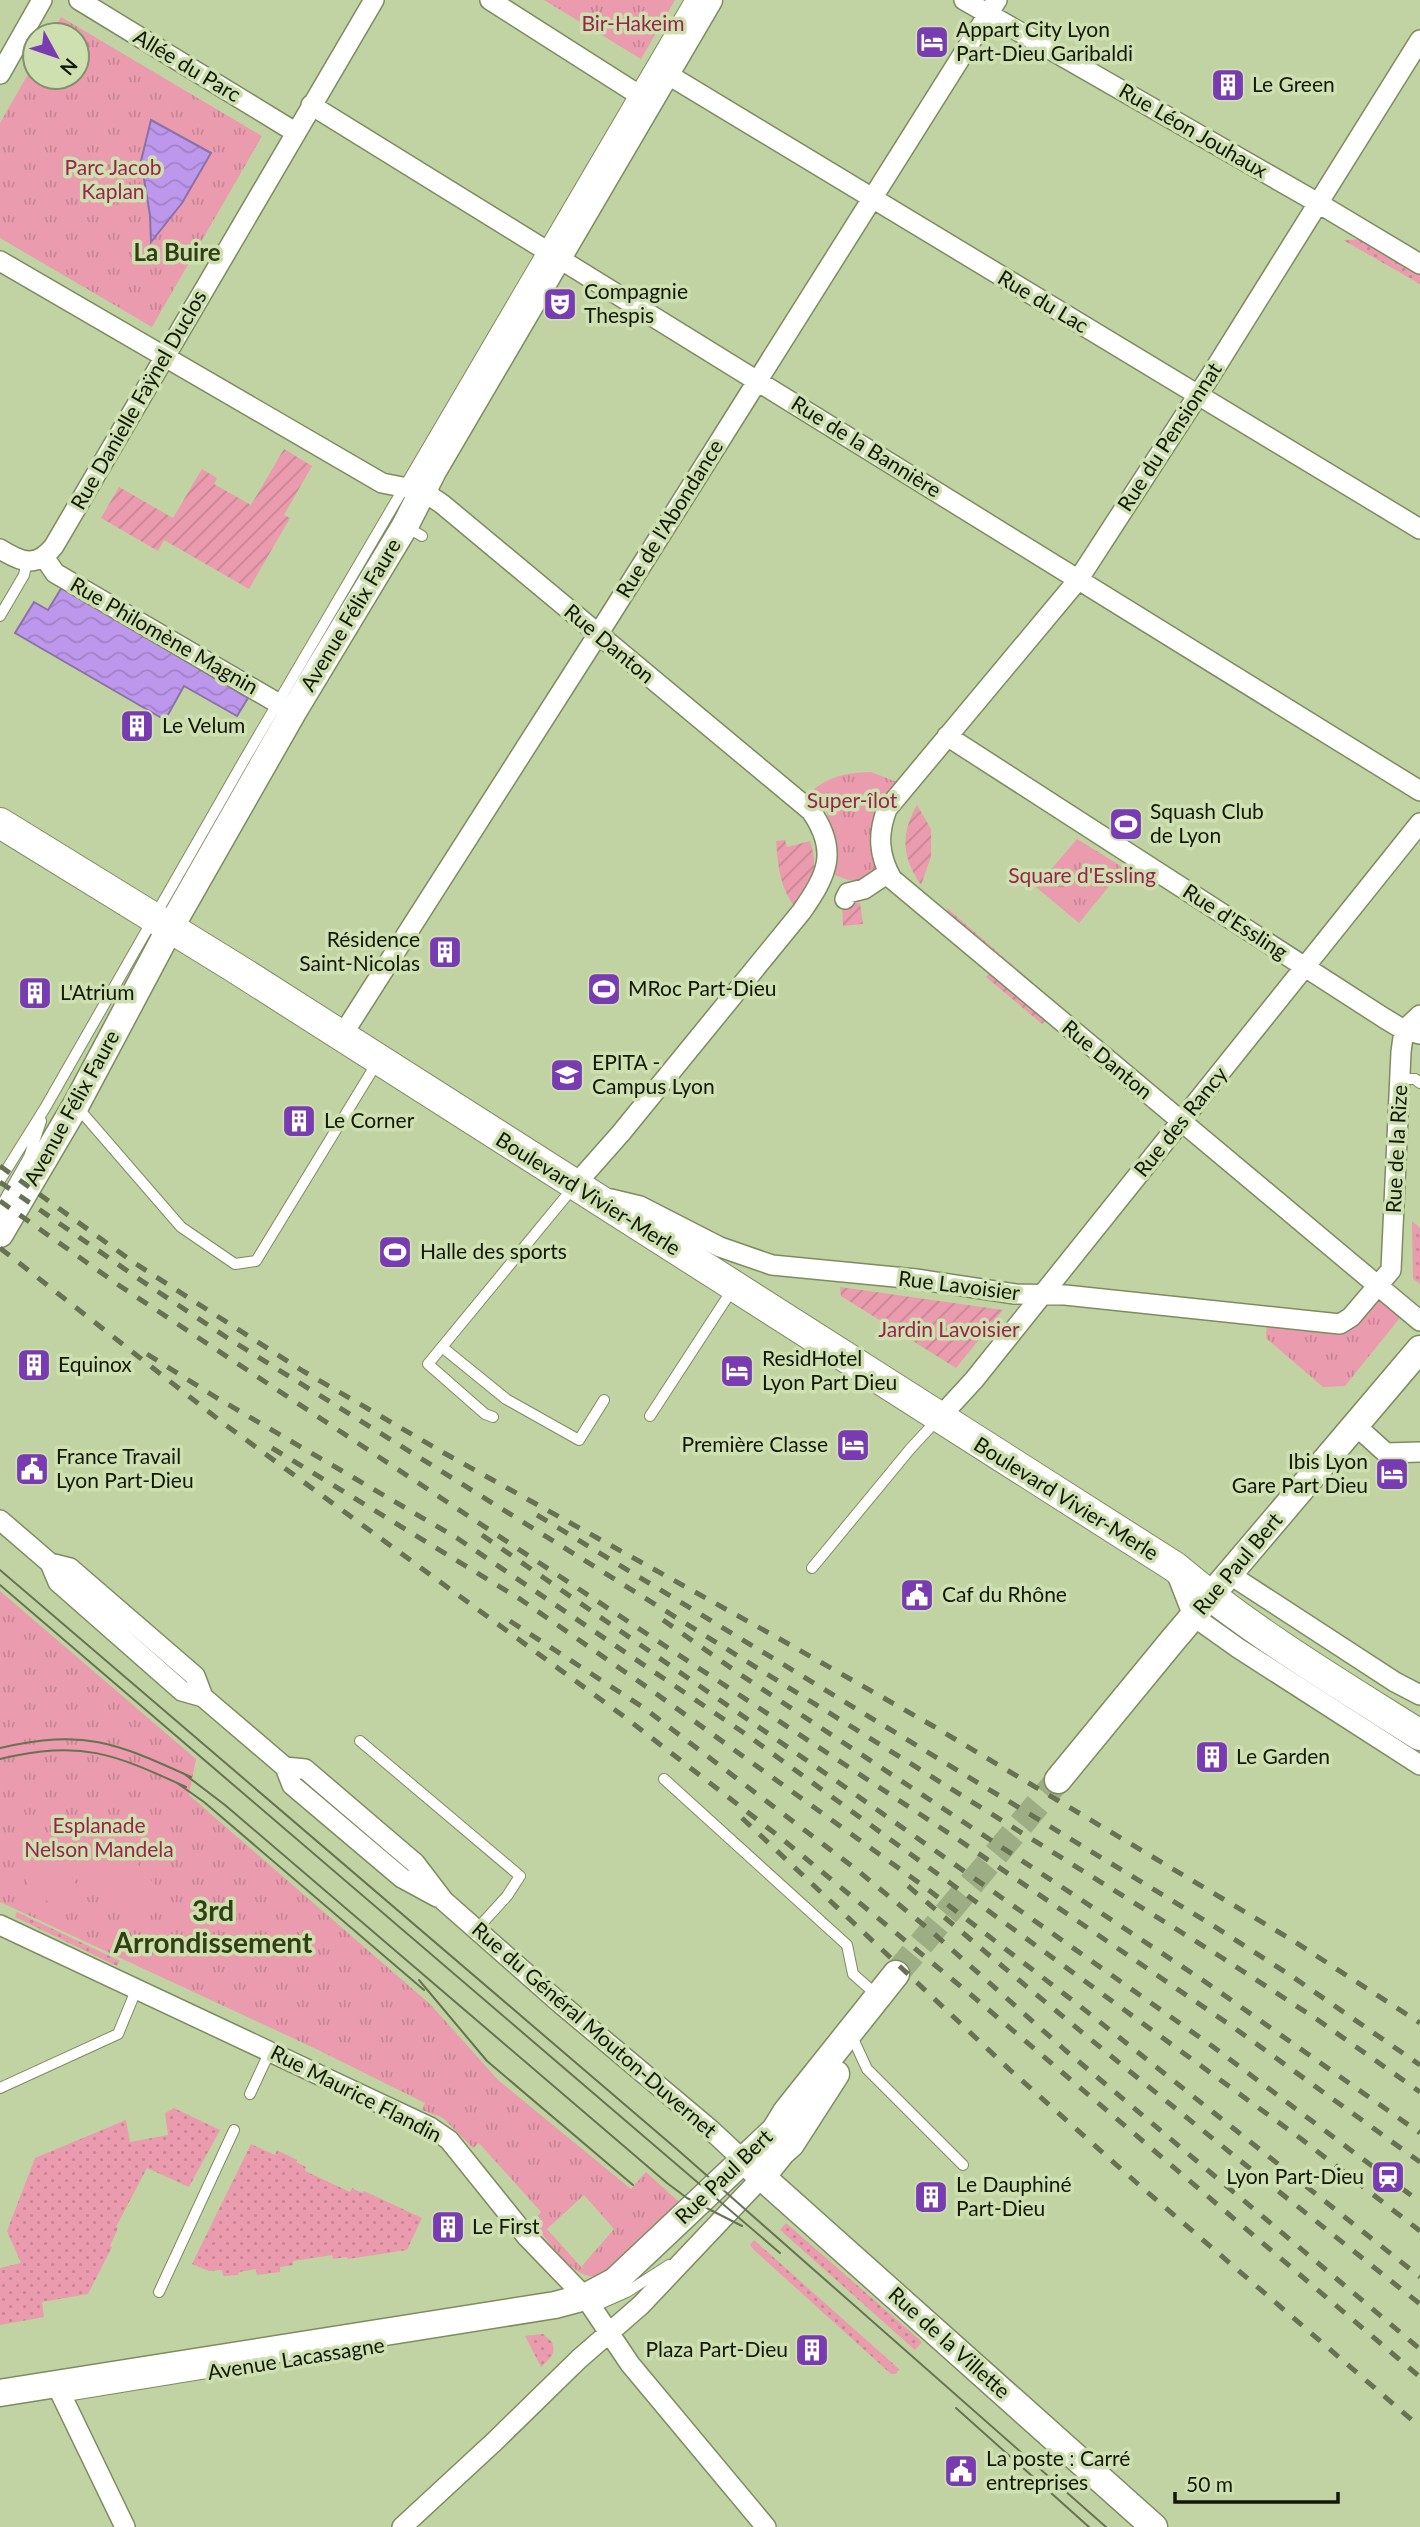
<svg xmlns="http://www.w3.org/2000/svg" width="1420" height="2527" font-family="Lato,sans-serif">
  <defs>
    <pattern id="grass-dots" width="8" height="8" patternUnits="userSpaceOnUse" patternTransform="scale(1.75)"><rect width="8" height="8" fill="#ea9bad"/><path d="M2 2h.1M6 6h.1" fill="none" stroke="#c88593" stroke-width="1.8" stroke-linecap="round"/></pattern>
    <pattern id="park-tufts" width="24" height="20" patternUnits="userSpaceOnUse" patternTransform="scale(1.75)"><rect width="24" height="20" fill="#ea9bad"/><path d="M3 7l-1-3M5 7V3M7 7l1-3M15 17l-1-3M17 17v-4M19 17l1-3" fill="none" stroke="#c88593"/></pattern>
    <pattern id="garden-furrows" width="10" height="10" patternUnits="userSpaceOnUse" patternTransform="scale(1.75)"><rect width="10" height="10" fill="#ea9bad"/><path d="M-1 1l2-2M0 10L10 0M9 11l2-2" fill="none" stroke="#c88593"/></pattern>
    <pattern id="water-waves" width="16" height="10" patternUnits="userSpaceOnUse" patternTransform="scale(1.75)"><rect width="16" height="10" fill="#bd97eb"/><path d="M0 5q4-4 8 0t8 0" fill="none" stroke="#a181c8"/></pattern>
  </defs>
  <rect width="100%" height="100%" fill="#c1d3a3"/>
  <path fill="url(#grass-dots)" d="M 1369,239 L 1420,270 L 1420,284 L 1343,240 Z
    M 1412,1221 L 1420,1228 L 1420,1284 L 1413,1279 Z
    M 17,1912 L 120,1961 L 117,1966 L 15,1917 Z
    M 174,2108 L 220,2130 L 189,2187 L 147,2168 L 116,2227 L 118,2228 L 110,2246 L 112,2247 L 88,2294 L 42,2302 L 44,2317 L 0,2325 L 0,2268 L 21,2263 L 7,2231 L 35,2158 L 126,2120 L 130,2142 L 168,2135 L 165,2113 Z
    M 251,2144 L 275,2155 L 277,2150 L 297,2160 L 296,2162 L 306,2167 L 305,2171 L 350,2192 L 352,2188 L 362,2193 L 364,2191 L 422,2218 L 407,2250 L 348,2259 L 347,2257 L 333,2259 L 332,2255 L 293,2261 L 293,2265 L 280,2267 L 280,2272 L 257,2275 L 256,2269 L 239,2272 L 238,2275 L 223,2276 L 222,2270 L 209,2271 L 192,2264 Z
    M 786,2223 L 922,2342 L 915,2350 L 780,2230 Z
    M 754,2240 L 899,2369 L 896,2374 L 891,2374 L 754,2250 L 750,2245 Z
    M 543,2334 L 552,2342 C 557,2354 549,2359 541,2367 L 525,2336 Z"/>
  <path fill="url(#park-tufts)" fill-rule="evenodd" d="M 544,0 L 675,0 L 641,59 Z
    M 61,17 L 262,136 L 152,327 L 0,238 L 0,123 L 35,62 L 35,77 L 77,77 L 77,35 L 51,35 Z
    M 871,772 L 897,782 L 880,805 L 878,869 C 856,883 855,884 831,873 L 833,839 L 826,808 L 809,793 C 830,776 844,773 871,772 Z
    M 1077,839 L 1124,868 L 1079,923 L 1036,887 Z
    M 1377,1292 L 1403,1314 L 1345,1386 L 1323,1387 L 1266,1338 L 1267,1321 L 1343,1328 Z
    M 0,1591 L 196,1759 L 189,1795 L 431,2005 L 498,2080 L 631,2189 L 646,2172 L 679,2202 L 614,2266 C 608,2270 602,2276 594,2276 C 575,2279 549,2242 537,2228 L 536,2218 L 541,2212 L 479,2143 L 473,2148 L 443,2118 L 422,2110 L 425,2103 L 314,2048 L 0,1902 ZM 584,2195 L 614,2229 L 582,2266 L 583,2269 L 547,2229 Z"/>
  <path fill="url(#garden-furrows)" d="M 284,449 L 312,466 L 284,515 L 290,518 L 249,589 L 164,540 L 158,551 L 101,518 L 119,487 L 173,518 L 202,469 L 217,478 L 214,484 L 251,505 Z
    M 917,805 L 931,829 L 931,857 L 921,885 C 902,857 900,835 917,805 Z
    M 785,840 L 787,847 L 810,841 C 820,872 811,882 797,909 C 780,890 778,866 776,841 Z
    M 860,903 L 863,924 L 843,926 L 842,904 Z
    M 948,909 L 1039,988 L 1035,993 L 943,915 Z
    M 992,971 L 1048,1018 L 1042,1024 L 986,977 Z
    M 840,1287 L 1003,1310 L 956,1368 L 841,1296 Z"/>
  <path fill="#ea9bad" d="M 105,1824 L 168,1901 L 134,1930 L 68,1854 Z
    M 43,1851 L 54,1852 L 79,1888 L 79,1901 L 73,1908 L 54,1905 L 32,1892 L 25,1875 L 30,1857 Z"/>
  <path fill="url(#water-waves)" stroke="#8a71a7" stroke-width="2" d="M 151,120 L 211,153 L 182,203 L 151,242 L 150,215 L 141,161 Z
    M 62,587 L 248,698 L 237,716 L 184,686 L 165,720 L 15,633 L 34,602 L 48,610 Z"/>
  <g fill="none" stroke-linecap="round" stroke-linejoin="round">
    <path stroke="#9eae84" stroke-width="26" stroke-dasharray="26 13" stroke-linecap="butt" d="M 896,1974 L 1058,1780"/>
    <g stroke="#7c8c5f" stroke-width="12">
      <path id="lane" d="M 405,526 L 422,536
        M 0,616 L 24,575 L 27,561
        M 1400,1079 L 1415,1079 L 1420,1083
        M 78,1108 L 181,1227 L 235,1264 L 256,1261 L 378,1061
        M 0,1180 L 45,1108 L 243,762 L 690,0
        M 0,1208 L 29,1157 L 41,1121
        M 442,1347 L 506,1399 L 579,1440 L 604,1400
        M 650,1416 L 732,1290
        M 493,1417 L 485,1414 L 428,1364 L 572,1189
        M 812,1568 L 911,1448 L 938,1419
        M 360,1741 L 520,1876 L 507,1896 L 476,1930
        M 664,1779 L 847,1945 L 853,1974 L 878,1996
        M 855,2043 L 867,2069 L 963,2165
        M 0,2088 L 118,2034 L 137,1988
        M 250,2094 L 270,2051
        M 159,2292 L 234,2130
        M 593,2307 L 627,2292 L 669,2265
        M 72,2395 L 213,2372"/>
    </g>
    <g stroke="#7c8c5f" stroke-width="22">
      <path id="street" d="M 79,0 L 295,132
        M 490,0 L 650,102
        M 964,0 L 1318,203 L 1420,264
        M 1420,40 L 1209,378 L 1078,580 L 887,809 C 877,835 879,856 892,879 L 1420,1321
        M 0,74 L 42,0
        M 667,74 L 1420,529
        M 311,105 L 1420,791
        M 0,261 L 382,483 L 423,491 L 442,504 L 811,811 C 839,851 827,875 802,911 L 621,1133 L 575,1185
        M 0,549 C 21,562 36,569 54,546 L 374,0
        M 44,557 L 55,573 L 293,712
        M 947,736 L 1384,1018 L 1404,1030 L 1420,1034
        M 845,899 L 848,893 L 864,889 L 888,873
        M 341,1037 L 609,617 L 997,0
        M 611,1199 L 640,1206 L 720,1247 L 772,1265 L 916,1279 L 1015,1294 L 1065,1295 L 1340,1324 L 1351,1317 L 1391,1270 L 1401,1052 L 1404,1030 L 1420,1015
        M 939,1418 L 974,1380 L 1420,823
        M 1355,1425 L 1386,1453 L 1420,1452
        M 0,1520 L 50,1563 L 58,1582 L 182,1691 L 203,1697 L 285,1767 L 292,1785 L 402,1878 L 437,1897
        M 50,1563 L 70,1568 L 195,1676 L 203,1697
        M 1176,1572 L 1193,1616 L 1238,1648 L 1420,1765
        M 1229,1574 L 1395,1682 L 1420,1695
        M 285,1767 L 305,1769 L 415,1863 L 444,1901 L 561,2004 L 711,2130 L 743,2160
        M 0,1925 L 430,2127 L 449,2140 L 527,2237 L 585,2297 L 630,2364 L 766,2527
        M 56,2384 L 125,2527
        M 402,2527 L 494,2442 L 579,2359 L 641,2305 L 762,2177"/>
    </g>
    <g stroke="#7c8c5f" stroke-width="29">
      <path id="secondary" d="M 0,1234 L 76,1105 L 170,928 L 293,712 L 405,526 L 433,471 L 709,0
        M 1058,1780 L 1173,1640 L 1420,1349
        M 743,2160 L 1154,2527
        M 762,2177 L 782,2152 L 791,2144 L 836,2074
        M 0,2393 L 555,2305 L 585,2297 L 615,2281 L 775,2130 L 786,2112 L 896,1974"/>
    </g>
    <g stroke="#7c8c5f" stroke-width="32">
      <path id="primary" d="M 0,823 L 237,969 L 1175,1567 C 1251,1631 1336,1682 1420,1735"/>
    </g>
    <use href="#lane" stroke="#fff" stroke-width="10"/>
    <use href="#street" stroke="#fff" stroke-width="19"/>
    <use href="#secondary" stroke="#fff" stroke-width="26"/>
    <use href="#primary" stroke="#fff" stroke-width="30"/>
    <path stroke="#667252" stroke-width="2" d="M 0,1570 L 679,2151 L 1106,2527
      M 0,1585 L 780,2253
      M 0,1748 C 85,1729 114,1742 191,1777
      M 0,1759 C 82,1740 112,1753 186,1787
      M 183,1773 L 225,1805 L 667,2183 L 687,2198 L 742,2226
      M 177,1783 L 204,1802 L 424,1990
      M 419,1980 L 487,2061 L 633,2185
      M 956,2408 L 1089,2527"/>
    <path stroke="#667252" stroke-width="5" stroke-dasharray="12 12" stroke-linecap="butt" d="M 0,1166 L 136,1264 L 303,1371 L 444,1453 L 778,1638 L 933,1726 L 1292,1940 L 1420,2023
      M 0,1182 L 139,1279 L 226,1337 L 1221,1957 L 1318,2020 L 1420,2092
      M 0,1201 L 120,1286 L 953,1836 L 1233,2027 L 1420,2162
      M 0,1248 L 223,1423 L 622,1715 L 781,1838 L 976,1999 L 1420,2377
      M 147,1354 L 217,1398 L 457,1538 L 747,1735 L 1300,2138 L 1420,2231
      M 272,1448 L 520,1599 L 651,1690 L 922,1885 L 1076,2003 L 1420,2277
      M 537,1515 L 1209,1923 L 1290,1975 L 1420,2065
      M 482,1535 L 835,1780 L 1212,2046 L 1420,2202
      M 663,1620 L 741,1675 L 1204,1981 L 1420,2133
      M 510,1621 L 644,1708 L 857,1870 L 931,1931 L 1065,2050 L 1420,2349
      M 742,1818 L 1010,2070 L 1138,2184 L 1420,2427
      M 908,1886 C 1075,2030 1248,2167 1420,2304"/>
  </g>
  <defs>
    <g id="hotel-square" transform="scale(1.75)"><rect x="-9" y="-9" width="18" height="18" rx="4" fill="#793bb1" stroke="#cee0af"/><path d="M-6-4.5h1.5V1H6V5H4.5V3h-9V5H-6ZM-4 0a1.8 1.8 0 1 1 3.6 0ZM.5 0V-2.5h3Q6-2.5 6 0Z" fill="#fff"/></g>
    <g id="building-square" transform="scale(1.75)"><rect x="-9" y="-9" width="18" height="18" rx="4" fill="#793bb1" stroke="#cee0af"/><path d="M-4-6H4V6H1V3H-1V6H-4ZM-2.5-4.3h1.7v1.8h-1.7ZM.8-4.3h1.7v1.8H.8ZM-2.5-1h1.7V.8h-1.7ZM.8-1h1.7V.8H.8Z" fill="#fff"/></g>
    <g id="theatre-square" transform="scale(1.75)"><rect x="-9" y="-9" width="18" height="18" rx="4" fill="#793bb1" stroke="#cee0af"/><path d="M-5-5.5Q0-4 5-5.5V0Q5 5 0 6Q-5 5-5 0ZM-3.3-2.5H-1v1.5H-3.3ZM1-2.5H3.3v1.5H1ZM-2.8 1Q0 5.5 2.8 1Z" fill="#fff"/></g>
    <g id="stadium-square" transform="scale(1.75)"><rect x="-9" y="-9" width="18" height="18" rx="4" fill="#793bb1" stroke="#cee0af"/><path d="M0-5a6.5 5 0 1 0 0 10a6.5 5 0 1 0 0-10ZM-3.5-1.8h7v3.6h-7Z" fill="#fff"/></g>
    <g id="university-square" transform="scale(1.75)"><rect x="-9" y="-9" width="18" height="18" rx="4" fill="#793bb1" stroke="#cee0af"/><path d="M0-5L7-2L0 1L-7-2ZM-4 1L0 2.5L4 1V4Q0 6-4 4Z" fill="#fff"/></g>
    <g id="civic-square" transform="scale(1.75)"><rect x="-9" y="-9" width="18" height="18" rx="4" fill="#793bb1" stroke="#cee0af"/><path d="M-.6-6.5H3V-4.5H.6V-3L4-1V1h2V6H-6V1h2V-1L-.6-3ZM-1.2 2.5V6h2.4V2.5Z" fill="#fff"/></g>
    <g id="station-square" transform="scale(1.75)"><rect x="-9" y="-9" width="18" height="18" rx="4" fill="#793bb1" stroke="#cee0af"/><path d="M-3-6H3Q5-6 5-4V2Q5 4 3 4L4.5 6H3L1.5 4h-3L-3 6H-4.5L-3 4Q-5 4-5 2V-4Q-5-6-3-6ZM-3.5-4v3h7v-3ZM-3.5 1v1.5H-2V1ZM2 1v1.5H3.5V1Z" fill="#fff"/></g>
  </defs>
  <g fill-rule="evenodd">
    <use href="#hotel-square" x="932" y="42"/>
    <use href="#building-square" x="1228" y="85"/>
    <use href="#theatre-square" x="560" y="304"/>
    <use href="#building-square" x="137" y="726"/>
    <use href="#stadium-square" x="1126" y="824"/>
    <use href="#building-square" x="445" y="952"/>
    <use href="#stadium-square" x="604" y="989"/>
    <use href="#building-square" x="35" y="993"/>
    <use href="#university-square" x="567" y="1075"/>
    <use href="#building-square" x="299" y="1121"/>
    <use href="#stadium-square" x="395" y="1252"/>
    <use href="#building-square" x="34" y="1365"/>
    <use href="#hotel-square" x="737" y="1371"/>
    <use href="#hotel-square" x="853" y="1445"/>
    <use href="#civic-square" x="32" y="1469"/>
    <use href="#hotel-square" x="1392" y="1474"/>
    <use href="#civic-square" x="917" y="1595"/>
    <use href="#building-square" x="1212" y="1757"/>
    <use href="#station-square" x="1388" y="2177"/>
    <use href="#building-square" x="931" y="2197"/>
    <use href="#building-square" x="448" y="2227"/>
    <use href="#building-square" x="812" y="2350"/>
    <use href="#civic-square" x="961" y="2471"/>
  </g>
  <g text-anchor="middle" stroke-width="7" stroke-linejoin="round" paint-order="stroke">
    <g font-size="21" fill="#98234d" stroke="#cee0af">
      <text x="633" y="31">Bir-Hakeim</text>
      <text x="113" y="175">Parc Jacob<tspan x="113" dy="24">Kaplan</tspan></text>
      <text x="852" y="808">Super-îlot</text>
      <text x="1082" y="883">Square d'Essling</text>
      <text x="949" y="1337">Jardin Lavoisier</text>
      <text x="99" y="1833">Esplanade<tspan x="99" dy="24">Nelson Mandela</tspan></text>
    </g>
    <g font-size="21" fill="#121807" stroke="#cee0af" text-anchor="start">
      <text x="956" y="37">Appart City Lyon<tspan x="956" dy="24">Part-Dieu Garibaldi</tspan></text>
      <text x="1252" y="92">Le Green</text>
      <text x="584" y="299">Compagnie<tspan x="584" dy="24">Thespis</tspan></text>
      <text x="162" y="733">Le Velum</text>
      <text x="1150" y="819">Squash Club<tspan x="1150" dy="24">de Lyon</tspan></text>
      <text x="420" y="947" text-anchor="end">Résidence<tspan x="420" dy="24">Saint-Nicolas</tspan></text>
      <text x="628" y="996">MRoc Part-Dieu</text>
      <text x="60" y="1000">L'Atrium</text>
      <text x="592" y="1070">EPITA -<tspan x="592" dy="24">Campus Lyon</tspan></text>
      <text x="324" y="1128">Le Corner</text>
      <text x="420" y="1259">Halle des sports</text>
      <text x="762" y="1366">ResidHotel<tspan x="762" dy="24">Lyon Part Dieu</tspan></text>
      <text x="58" y="1372">Equinox</text>
      <text x="828" y="1452" text-anchor="end">Première Classe</text>
      <text x="56" y="1464">France Travail<tspan x="56" dy="24">Lyon Part-Dieu</tspan></text>
      <text x="1368" y="1469" text-anchor="end">Ibis Lyon<tspan x="1368" dy="24">Gare Part Dieu</tspan></text>
      <text x="942" y="1602">Caf du Rhône</text>
      <text x="1236" y="1764">Le Garden</text>
      <text x="1364" y="2184" text-anchor="end">Lyon Part-Dieu</text>
      <text x="956" y="2192">Le Dauphiné<tspan x="956" dy="24">Part-Dieu</tspan></text>
      <text x="472" y="2234">Le First</text>
      <text x="788" y="2357" text-anchor="end">Plaza Part-Dieu</text>
      <text x="986" y="2466">La poste : Carré<tspan x="986" dy="24">entreprises</tspan></text>
    </g>
    <g font-size="21" fill="#121807" stroke="#cee0af">
      <text transform="translate(187 66) rotate(31)" y="7">Allée du Parc</text>
      <text transform="translate(1193 131) rotate(30)" y="7">Rue Léon Jouhaux</text>
      <text transform="translate(1043 302) rotate(31)" y="7">Rue du Lac</text>
      <text transform="translate(139 400) rotate(-60)" y="7">Rue Danielle Faÿnel Duclos</text>
      <text transform="translate(1170 437) rotate(-57)" y="7">Rue du Pensionnat</text>
      <text transform="translate(866 447) rotate(32)" y="7">Rue de la Bannière</text>
      <text transform="translate(670 519) rotate(-58)" y="7">Rue de l'Abondance</text>
      <text transform="translate(351 615) rotate(-59)" y="7">Avenue Félix Faure</text>
      <text transform="translate(164 636) rotate(30)" y="7">Rue Philomène Magnin</text>
      <text transform="translate(609 644) rotate(40)" y="7">Rue Danton</text>
      <text transform="translate(1235 922) rotate(33)" y="7">Rue d'Essling</text>
      <text transform="translate(1107 1060) rotate(40)" y="7">Rue Danton</text>
      <text transform="translate(72 1108) rotate(-61)" y="7">Avenue Félix Faure</text>
      <text transform="translate(1181 1122) rotate(-51)" y="7">Rue des Rancy</text>
      <text transform="translate(1397 1149) rotate(-87)" y="7">Rue de la Rize</text>
      <text transform="translate(588 1194) rotate(32)" y="7">Boulevard Vivier-Merle</text>
      <text transform="translate(959 1286) rotate(7)" y="7">Rue Lavoisier</text>
      <text transform="translate(1066 1499) rotate(32)" y="7">Boulevard Vivier-Merle</text>
      <text transform="translate(1238 1564) rotate(-50)" y="7">Rue Paul Bert</text>
      <text transform="translate(594 2030) rotate(41)" y="7">Rue du Général Mouton-Duvernet</text>
      <text transform="translate(356 2094) rotate(27)" y="7">Rue Maurice Flandin</text>
      <text transform="translate(724 2177) rotate(-44)" y="7">Rue Paul Bert</text>
      <text transform="translate(949 2343) rotate(42)" y="7">Rue de la Villette</text>
      <text transform="translate(296 2359) rotate(-9)" y="7">Avenue Lacassagne</text>
    </g>
    <g font-size="24" font-weight="bold" fill="#313f13" stroke="#cee0af">
      <text x="177" y="261">La Buire</text>
    </g>
    <g font-size="28" font-weight="bold" fill="#313f13" stroke="#cee0af">
      <text x="213" y="1921">3rd<tspan x="213" dy="32">Arrondissement</tspan></text>
    </g>
  </g>
  <g transform="translate(56 56) rotate(130)"><circle r="33" fill="#cee0af" stroke="#83906c" stroke-width="2"/>
  <path d="M0-5L12 26L0 18L-12 26Z" fill="#793bb1"/>
  <text y="-10" font-size="19" font-weight="bold" text-anchor="middle" fill="#121807">N</text>
  </g>
  <path d="M1175 2492v10h163v-10" fill="none" stroke="#121807" stroke-width="3.5"/>
  <text x="1186" y="2492" font-size="21" fill="#121807" stroke="#cee0af" stroke-width="5" paint-order="stroke">50 m</text>
</svg>
